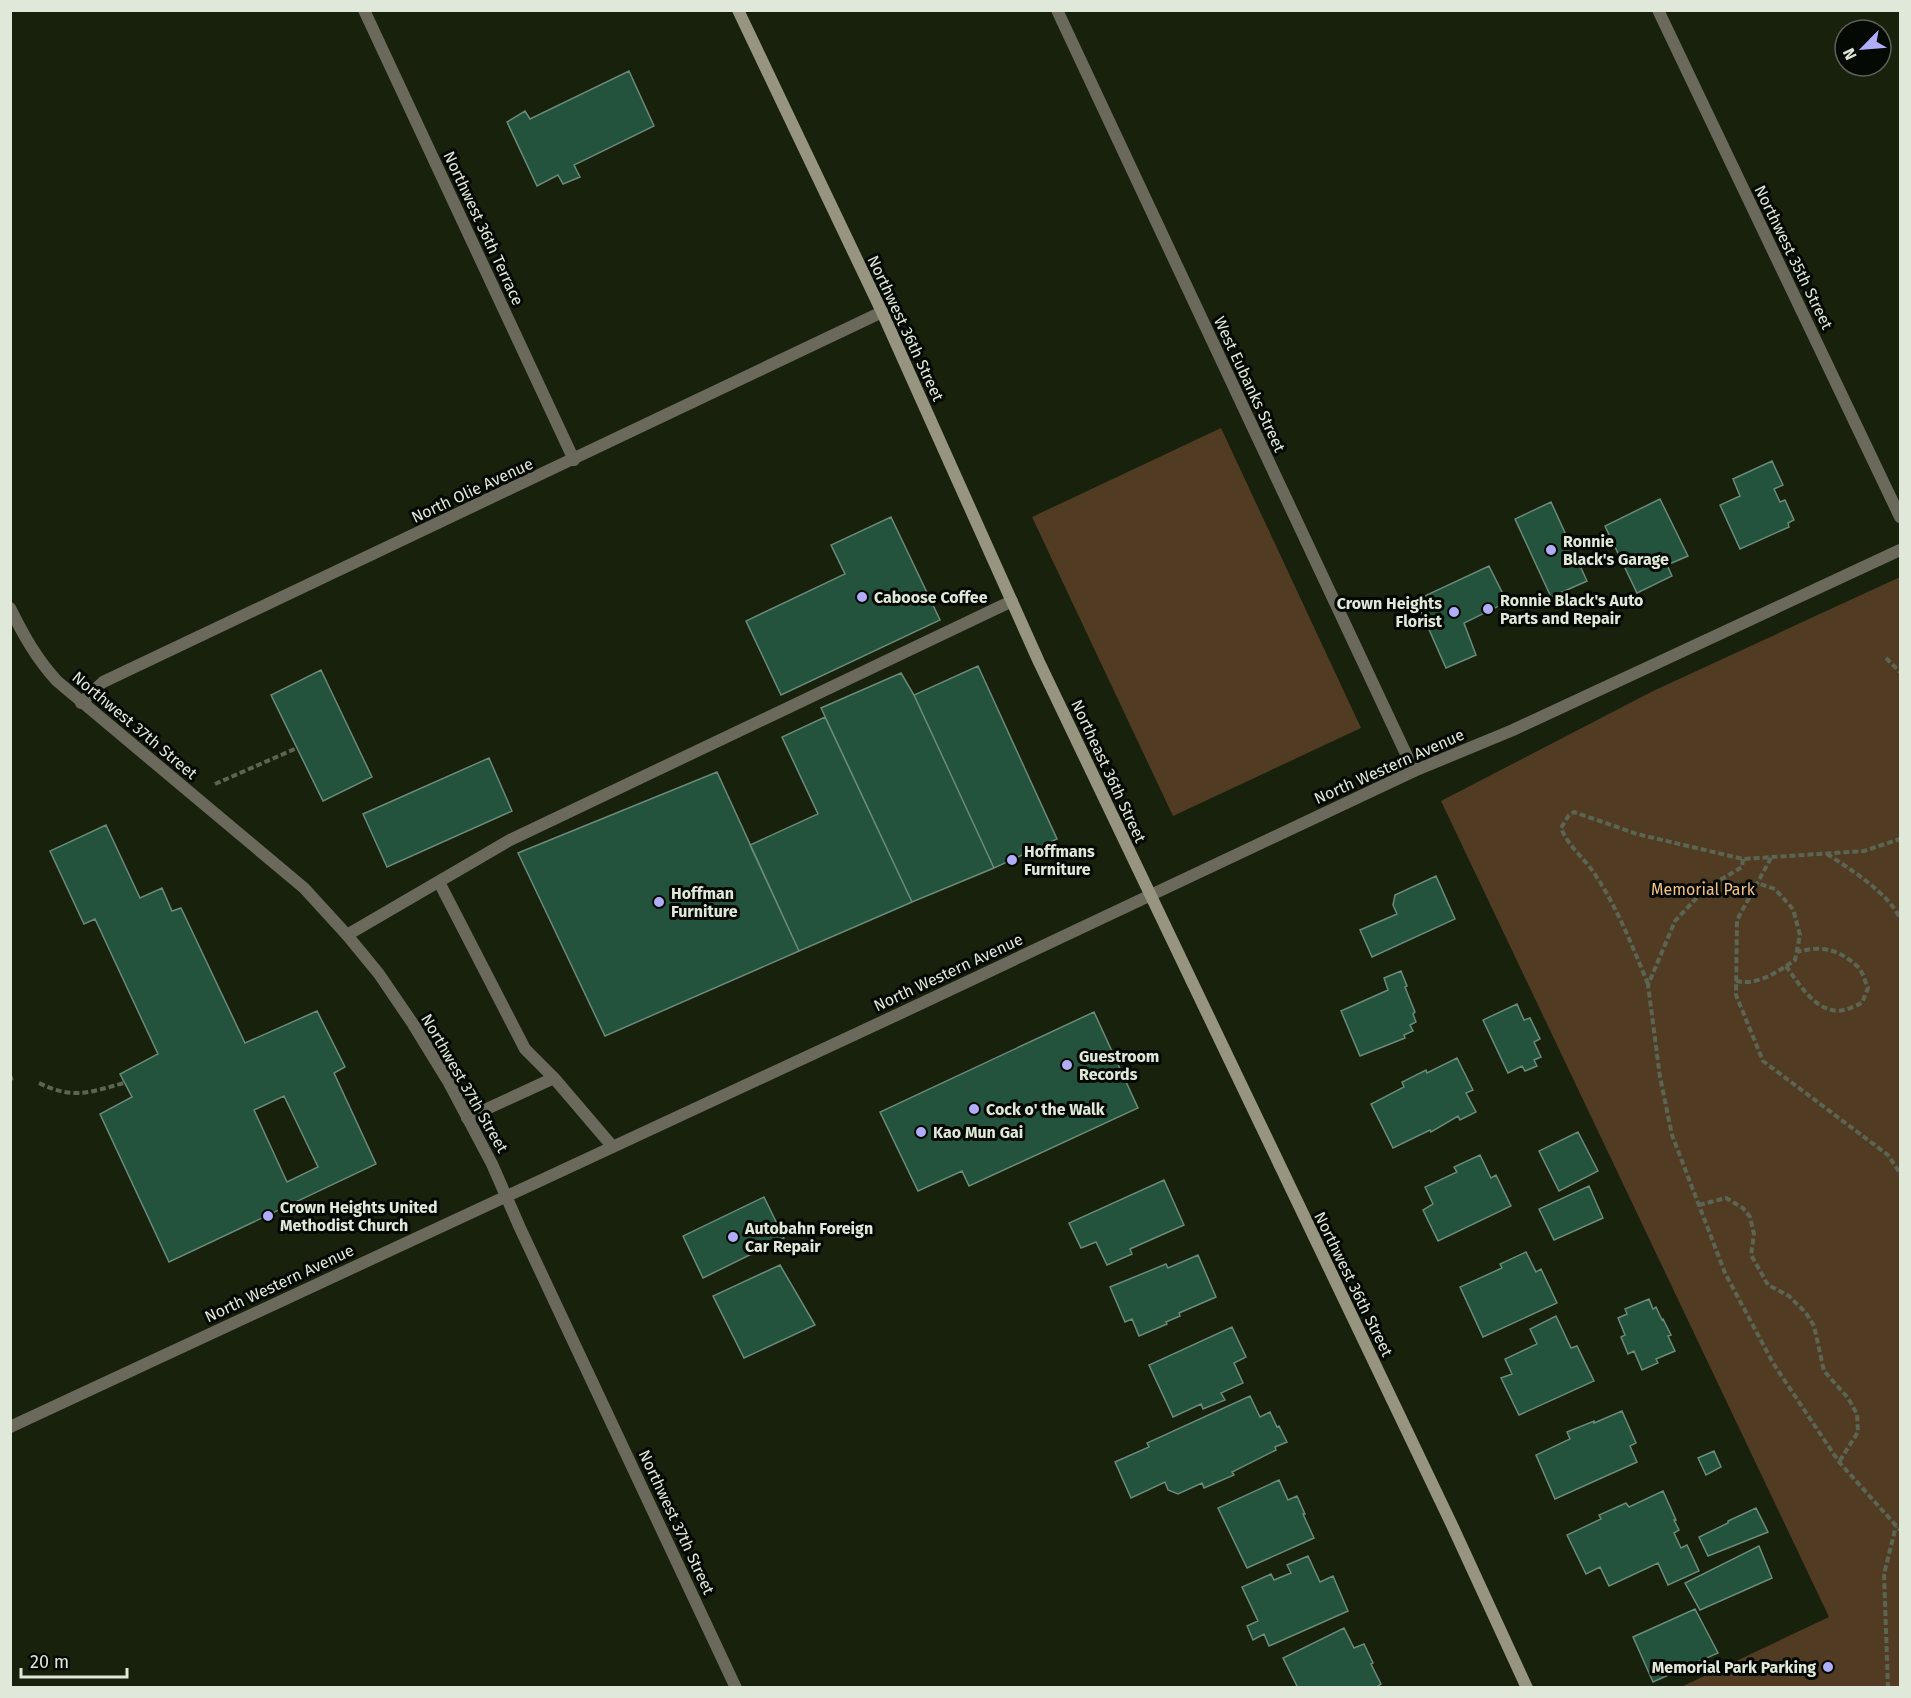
<svg xmlns="http://www.w3.org/2000/svg" width="1911" height="1698" font-family="'Fira Sans',sans-serif">
  <rect width="100%" height="100%" fill="#17210b"/>
  <path fill="#513b23" d="M 1221,428 L 1361,728 L 1173,816 L 1032,517 Z
    M 1900,577 L 1900,1687 L 1681,1687 L 1829,1617 L 1441,801 L 1653,691 Z"/>
  <path fill="#24533d" stroke="#6b8a79" stroke-width="1.5" fill-rule="evenodd" d="M 629,71 L 654,126 L 574,165 L 580,177 L 563,184 L 558,175 L 537,186 L 507,122 L 525,111 L 530,119 Z
    M 1772,461 L 1783,485 L 1774,489 L 1780,502 L 1785,500 L 1794,520 L 1788,523 L 1789,527 L 1740,549 L 1720,505 L 1740,496 L 1733,479 Z
    M 1660,499 L 1688,556 L 1667,565 L 1672,576 L 1637,593 L 1605,526 Z
    M 1551,502 L 1587,581 L 1551,597 L 1515,519 Z
    M 891,517 L 940,620 L 781,695 L 746,621 L 845,574 L 831,545 Z
    M 1489,566 L 1507,602 L 1464,623 L 1476,655 L 1446,668 L 1416,600 Z
    M 978,666 L 1057,839 L 994,868 L 914,695 Z
    M 321,670 L 372,777 L 323,801 L 271,695 Z
    M 901,673 L 914,695 L 994,868 L 912,902 L 821,708 Z
    M 825,717 L 912,902 L 799,951 L 750,845 L 818,814 L 782,737 Z
    M 489,758 L 512,811 L 387,867 L 363,814 Z
    M 717,772 L 799,951 L 605,1036 L 518,853 Z
    M 106,825 L 140,898 L 162,888 L 172,911 L 181,908 L 245,1043 L 317,1011 L 345,1067 L 334,1073 L 376,1164 L 169,1262 L 100,1114 L 132,1097 L 120,1074 L 158,1054 L 95,919 L 84,924 L 50,851 ZM 284,1096 L 318,1167 L 287,1182 L 254,1110 Z
    M 1436,876 L 1455,919 L 1372,957 L 1360,930 L 1397,914 L 1393,905 L 1395,895 Z
    M 1401,971 L 1407,986 L 1405,987 L 1415,1012 L 1413,1014 L 1416,1022 L 1410,1025 L 1413,1031 L 1404,1035 L 1405,1038 L 1360,1056 L 1341,1011 L 1388,990 L 1384,978 Z
    M 1517,1004 L 1524,1020 L 1530,1018 L 1540,1039 L 1534,1042 L 1541,1057 L 1534,1060 L 1537,1066 L 1525,1071 L 1522,1066 L 1508,1073 L 1483,1020 Z
    M 1094,1012 L 1138,1108 L 969,1186 L 962,1171 L 918,1191 L 880,1112 Z
    M 1457,1058 L 1473,1090 L 1466,1093 L 1476,1112 L 1460,1120 L 1458,1116 L 1431,1132 L 1430,1130 L 1393,1148 L 1371,1104 L 1404,1087 L 1402,1082 L 1426,1070 L 1427,1073 Z
    M 1578,1132 L 1598,1171 L 1559,1191 L 1539,1151 Z
    M 1480,1155 L 1491,1178 L 1496,1175 L 1511,1206 L 1438,1241 L 1423,1210 L 1433,1204 L 1425,1187 L 1457,1172 L 1454,1167 Z
    M 1164,1180 L 1184,1225 L 1130,1249 L 1132,1254 L 1107,1265 L 1096,1242 L 1081,1248 L 1069,1223 Z
    M 1589,1186 L 1603,1218 L 1554,1240 L 1539,1209 Z
    M 764,1197 L 784,1238 L 703,1278 L 683,1236 Z
    M 1526,1252 L 1536,1272 L 1541,1269 L 1557,1303 L 1483,1337 L 1460,1287 L 1502,1268 L 1500,1264 Z
    M 1198,1255 L 1216,1297 L 1179,1313 L 1180,1316 L 1166,1322 L 1167,1324 L 1139,1336 L 1132,1319 L 1125,1322 L 1110,1287 L 1166,1264 L 1168,1268 Z
    M 780,1265 L 815,1325 L 744,1358 L 713,1296 Z
    M 1649,1299 L 1653,1309 L 1656,1307 L 1662,1320 L 1663,1319 L 1671,1335 L 1668,1336 L 1675,1351 L 1656,1359 L 1658,1363 L 1642,1370 L 1634,1351 L 1628,1354 L 1621,1337 L 1625,1335 L 1618,1318 L 1627,1314 L 1625,1309 Z
    M 1556,1316 L 1571,1348 L 1577,1346 L 1594,1381 L 1519,1415 L 1501,1378 L 1512,1374 L 1505,1359 L 1537,1344 L 1530,1329 Z
    M 1232,1327 L 1246,1357 L 1234,1363 L 1243,1383 L 1221,1393 L 1225,1400 L 1203,1409 L 1201,1404 L 1173,1417 L 1149,1365 Z
    M 1250,1396 L 1260,1417 L 1270,1412 L 1277,1427 L 1279,1426 L 1287,1442 L 1275,1447 L 1276,1450 L 1232,1472 L 1234,1475 L 1204,1488 L 1202,1483 L 1178,1494 L 1168,1490 L 1165,1482 L 1131,1498 L 1115,1462 L 1149,1447 L 1147,1443 Z
    M 1622,1411 L 1636,1443 L 1630,1446 L 1637,1462 L 1555,1499 L 1536,1455 L 1570,1439 L 1567,1432 L 1594,1421 L 1594,1423 Z
    M 1714,1451 L 1721,1467 L 1706,1475 L 1698,1458 Z
    M 1279,1480 L 1288,1500 L 1297,1496 L 1305,1514 L 1303,1514 L 1314,1538 L 1247,1568 L 1218,1508 Z
    M 1663,1491 L 1676,1520 L 1674,1520 L 1679,1530 L 1674,1533 L 1681,1548 L 1687,1545 L 1699,1571 L 1668,1585 L 1658,1563 L 1609,1586 L 1600,1567 L 1586,1574 L 1567,1535 L 1601,1519 L 1599,1515 L 1626,1503 L 1629,1507 Z
    M 1756,1508 L 1768,1532 L 1708,1556 L 1699,1537 L 1728,1523 L 1728,1521 Z
    M 1759,1546 L 1772,1578 L 1700,1610 L 1685,1583 Z
    M 1308,1556 L 1320,1582 L 1333,1576 L 1348,1611 L 1269,1646 L 1264,1634 L 1253,1640 L 1247,1626 L 1258,1621 L 1242,1587 L 1271,1574 L 1274,1580 L 1291,1573 L 1287,1565 Z
    M 1695,1609 L 1718,1653 L 1653,1682 L 1633,1637 Z
    M 1344,1628 L 1354,1648 L 1364,1644 L 1373,1663 L 1371,1664 L 1381,1684 L 1375,1688 L 1298,1688 L 1283,1658 Z"/>
  <g fill="none" stroke-linecap="round" stroke-linejoin="round">
    <path stroke="#5b6551" stroke-width="4" stroke-dasharray="6 3" stroke-linecap="butt" d="M 1886,658 L 1900,672
      M 215,784 L 297,748
      M 1827,854 C 1850,869 1890,894 1900,919
      M 1771,858 L 1737,920 L 1736,995 L 1763,1061 L 1888,1155 L 1900,1173
      M 1743,859 L 1742,867 L 1705,889 L 1675,921 L 1648,985 L 1660,1077 L 1672,1135 L 1725,1273 L 1773,1363 L 1839,1462 L 1900,1530
      M 1786,966 C 1799,984 1818,1016 1844,1010 C 1850,1009 1857,1005 1862,1003 L 1868,988 C 1865,982 1863,972 1858,967 C 1839,949 1821,945 1797,952
      M 1736,981 C 1758,986 1777,972 1795,960 L 1800,935 L 1793,909 L 1775,889 L 1757,883
      M 1648,984 C 1633,948 1618,909 1596,876 C 1585,858 1569,848 1561,828 L 1569,815 L 1574,812 L 1637,834 L 1743,859 L 1864,851 L 1900,839
      M 10,1079 L 13,1078
      M 39,1083 C 73,1100 90,1092 124,1083
      M 1699,1205 L 1726,1198 L 1743,1208 L 1750,1217 L 1754,1234 L 1751,1255 L 1768,1285 L 1789,1296 L 1806,1313 L 1814,1326 L 1824,1371 L 1848,1398 L 1857,1414 L 1858,1432 L 1839,1462
      M 1888,1688 L 1884,1574 L 1896,1526"/>
    <path stroke="#6b695c" stroke-width="12" d="M 439,882 L 525,1049 L 554,1078 L 612,1146
      M 347,935 L 510,840 L 1012,601
      M 467,1118 L 554,1078"/>
    <path stroke="#6b695c" stroke-width="12" d="M 364,10 L 574,460
      M 1057,10 L 1414,771
      M 1658,10 L 1900,517
      M 10,608 C 24,636 36,658 57,681 L 304,888 L 347,935 L 379,974 L 413,1024 L 448,1081 L 492,1164 L 520,1228 L 736,1688
      M 81,703 L 103,682 L 882,312"/>
    <path stroke="#6b695c" stroke-width="12" d="M 10,1427 L 903,1012 L 1414,771 L 1513,730 L 1900,550"/>
    <path stroke="#979480" stroke-width="12" d="M 738,10 L 882,312 L 1039,662 L 1451,1523 L 1527,1688"/>
  </g>
  <g fill="#b0aefa" stroke="#050903" stroke-width="2">
    <circle cx="1551" cy="550" r="6"/>
    <circle cx="862" cy="597" r="6"/>
    <circle cx="1488" cy="609" r="6"/>
    <circle cx="1454" cy="612" r="6"/>
    <circle cx="1012" cy="860" r="6"/>
    <circle cx="659" cy="902" r="6"/>
    <circle cx="1067" cy="1065" r="6"/>
    <circle cx="974" cy="1109" r="6"/>
    <circle cx="921" cy="1132" r="6"/>
    <circle cx="268" cy="1216" r="6"/>
    <circle cx="733" cy="1237" r="6"/>
    <circle cx="1828" cy="1667" r="6"/>
  </g>
  <g text-anchor="middle" stroke-width="6" stroke-linejoin="round" paint-order="stroke">
    <g font-size="16" fill="#e0e8d9" stroke="#050903">
      <text transform="translate(484 228) rotate(65)" y="6">Northwest 36th Terrace</text>
      <text transform="translate(1794 257) rotate(64)" y="6">Northwest 35th Street</text>
      <text transform="translate(906 328) rotate(65)" y="6">Northwest 36th Street</text>
      <text transform="translate(1250 384) rotate(65)" y="6">West Eubanks Street</text>
      <text transform="translate(472 490) rotate(-25)" y="6">North Olie Avenue</text>
      <text transform="translate(135 725) rotate(40)" y="6">Northwest 37th Street</text>
      <text transform="translate(1389 766) rotate(-24)" y="6">North Western Avenue</text>
      <text transform="translate(1109 771) rotate(65)" y="6">Northeast 36th Street</text>
      <text transform="translate(948 972) rotate(-25)" y="6">North Western Avenue</text>
      <text transform="translate(465 1083) rotate(60)" y="6">Northwest 37th Street</text>
      <text transform="translate(279 1283) rotate(-25)" y="6">North Western Avenue</text>
      <text transform="translate(1354 1284) rotate(64)" y="6">Northwest 36th Street</text>
      <text transform="translate(677 1522) rotate(65)" y="6">Northwest 37th Street</text>
    </g>
    <g font-size="16" font-weight="bold" fill="#e0e8d9" stroke="#050903" text-anchor="start">
      <text x="1563" y="547">Ronnie<tspan x="1563" dy="18">Black's Garage</tspan></text>
      <text x="874" y="603">Caboose Coffee</text>
      <text x="1500" y="606">Ronnie Black's Auto<tspan x="1500" dy="18">Parts and Repair</tspan></text>
      <text x="1442" y="609" text-anchor="end">Crown Heights<tspan x="1442" dy="18">Florist</tspan></text>
      <text x="1024" y="857">Hoffmans<tspan x="1024" dy="18">Furniture</tspan></text>
      <text x="671" y="899">Hoffman<tspan x="671" dy="18">Furniture</tspan></text>
      <text x="1079" y="1062">Guestroom<tspan x="1079" dy="18">Records</tspan></text>
      <text x="986" y="1115">Cock o' the Walk</text>
      <text x="933" y="1138">Kao Mun Gai</text>
      <text x="280" y="1213">Crown Heights United<tspan x="280" dy="18">Methodist Church</tspan></text>
      <text x="745" y="1234">Autobahn Foreign<tspan x="745" dy="18">Car Repair</tspan></text>
      <text x="1816" y="1673" text-anchor="end">Memorial Park Parking</text>
    </g>
    <g font-size="16" fill="#f4c188" stroke="#050903">
      <text x="1703" y="895">Memorial Park</text>
    </g>
  </g>
  <rect width="1911" height="1698" fill="none" stroke="#e0e8d9" stroke-width="24"/>
  <g transform="translate(1863 48) rotate(245)"><circle r="28" fill="#050903" stroke="#5d6259" stroke-width="1.5"/>
  <path d="M0-4.5L10 22L0 15L-10 22Z" fill="#b0aefa"/>
  <text y="-9" font-size="16" font-weight="bold" text-anchor="middle" fill="#e0e8d9">N</text>
  </g>
  <path d="M21 1668v9h106v-9" fill="none" stroke="#e0e8d9" stroke-width="3"/>
  <text x="30" y="1668" font-size="18" fill="#e0e8d9" stroke="#050903" stroke-width="4.5" paint-order="stroke">20 m</text>
</svg>
